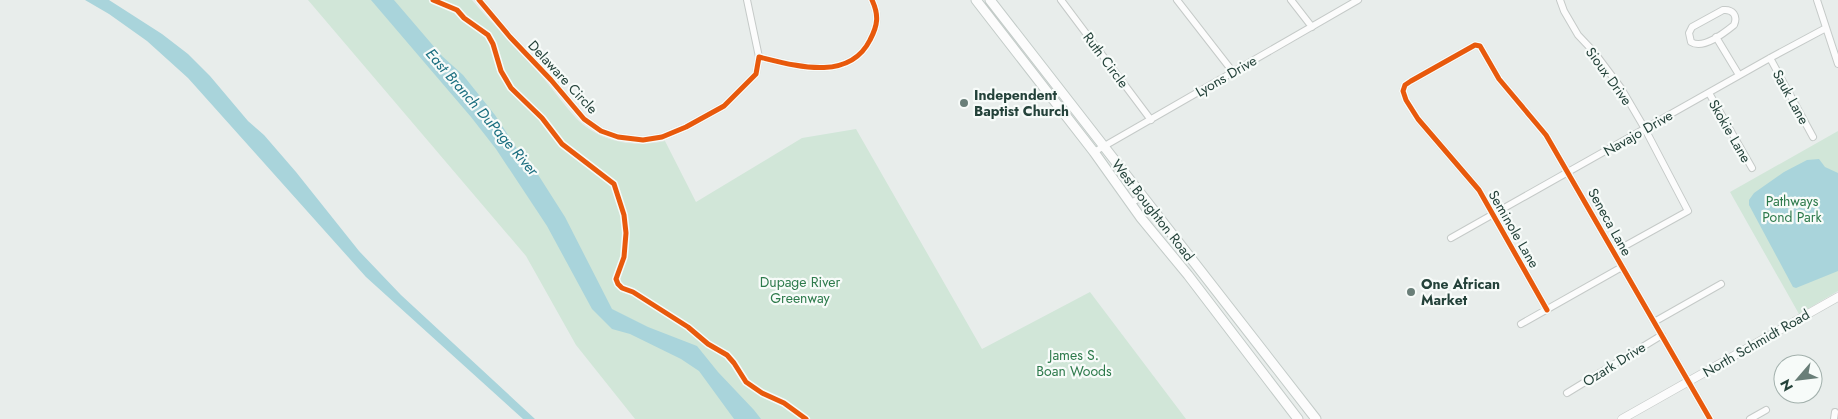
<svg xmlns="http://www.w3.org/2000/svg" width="1838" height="419" font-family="Jost,sans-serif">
  <rect width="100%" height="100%" fill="#e8edeb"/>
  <path fill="#d1e6d8" d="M 308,0 L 472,0 C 495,27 521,53 544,79 C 555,92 565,106 576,118 C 599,142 633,148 665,141 L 696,202 L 802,138 L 856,129 L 982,349 L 1090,292 L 1186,419 L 635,419 L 576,345 L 526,256 Z
    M 1838,131 L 1838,291 L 1799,314 L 1730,192 Z"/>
  <path fill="#a9d4db" d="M 85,0 L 109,0 L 162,34 L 188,54 L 210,76 L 248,121 L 264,135 L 296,172 L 359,251 L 401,295 L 535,419 L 523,419 L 366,277 L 188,78 L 147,41 L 109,14 Z
    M 371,0 L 394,0 L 442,56 L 463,75 L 495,115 L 529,167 L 537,173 L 565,217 L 612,309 L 648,327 L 697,346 L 718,372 L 754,410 L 761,419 L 734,419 L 699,371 L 681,359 L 630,334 L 612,329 L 592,309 L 547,226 L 496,149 L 471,117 Z
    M 1819,159 L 1825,167 L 1838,173 L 1838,271 L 1796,288 L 1793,287 L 1749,205 L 1749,200 L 1754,193 L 1784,172 L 1807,160 Z"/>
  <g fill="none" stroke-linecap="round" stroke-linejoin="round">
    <g stroke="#c5cac8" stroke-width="8">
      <path id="minor" d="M 479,0 L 510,37 L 551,80 L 584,119 L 601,131 L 618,137 L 643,140 L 662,137 L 686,127 L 724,106 L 756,74 L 759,57 C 796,66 849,82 870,40 C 878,25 879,15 872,0
        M 747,0 L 759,57
        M 1061,0 L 1151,120
        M 1177,0 L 1233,72
        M 1291,0 L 1312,27
        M 1560,0 L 1564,11 L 1578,35 L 1594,52 L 1621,88 L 1645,129 L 1688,211 L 1614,252
        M 1817,0 L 1838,64
        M 1723,10 C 1733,9 1738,16 1734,25 C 1724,33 1703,50 1691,42 L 1689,33 L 1692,27 Z
        M 1716,37 L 1739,75
        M 1770,58 L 1813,137
        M 1709,93 L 1752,168
        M 1094,152 L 1358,0
        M 1131,203 L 1143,196
        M 1451,238 L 1770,58 L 1826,28
        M 1547,310 L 1479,190 L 1418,119 L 1406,100 L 1403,91 L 1405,85 L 1411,81 L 1475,45 L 1480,46 L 1499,79 L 1546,135 L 1710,419
        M 1654,322 L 1721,284
        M 1521,324 L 1622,267
        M 1567,393 L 1662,335
        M 1750,419 L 1766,410
        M 1834,419 L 1835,412"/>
    </g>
    <g stroke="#c5cac8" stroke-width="9">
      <path id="tertiary" d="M 1622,419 L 1838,297"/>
    </g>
    <g stroke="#c3cbc8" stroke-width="11">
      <path id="secondary" d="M 976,0 L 1094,152 L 1141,218 L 1188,275 L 1298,419
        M 990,0 L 1316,419"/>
    </g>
    <use href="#minor" stroke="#fcfcfc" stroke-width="6"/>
    <use href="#tertiary" stroke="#fcfcfc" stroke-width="8"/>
    <use href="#secondary" stroke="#fcfcfc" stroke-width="9"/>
    <g stroke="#f7fbf9" stroke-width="8">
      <path id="cycleway" d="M 433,0 L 457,10 L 464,18 L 488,35 L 493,44 L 501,71 L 511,88 L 542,118 L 562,144 L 614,184 L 624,215 L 626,233 L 624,257 L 616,279 L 618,284 L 622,288 L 633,292 L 688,327 L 708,344 L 727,355 L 734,363 L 746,382 L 762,393 L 784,403 L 806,419
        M 479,0 L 510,37 L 551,80 L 584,119 L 601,131 L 618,137 L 643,140 L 662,137 L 686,127 L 724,106 L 756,74 L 759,57 C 796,66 849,82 870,40 C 878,25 879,15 872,0
        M 1547,310 L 1479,190 L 1418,119 L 1406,100 L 1403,91 L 1405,85 L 1411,81 L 1475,45 L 1480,46 L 1499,79 L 1546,135 L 1710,419"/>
    </g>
    <use href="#cycleway" stroke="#e8590c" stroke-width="5"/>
  </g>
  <g fill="#697e78" stroke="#f7fbf9" stroke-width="2">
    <circle cx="964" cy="103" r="5"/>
    <circle cx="1411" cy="292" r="5"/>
  </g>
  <g text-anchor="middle" stroke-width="4.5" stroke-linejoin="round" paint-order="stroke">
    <g font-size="14" fill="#24423a" stroke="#f7fbf9">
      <text transform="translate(1106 60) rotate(53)" y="5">Ruth Circle</text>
      <text transform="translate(1226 76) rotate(-30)" y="5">Lyons Drive</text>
      <text transform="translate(1609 76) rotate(54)" y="5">Sioux Drive</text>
      <text transform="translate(563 77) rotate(47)" y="5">Delaware Circle</text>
      <text transform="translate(1791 97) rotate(61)" y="5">Sauk Lane</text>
      <text transform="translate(1730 131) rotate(60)" y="5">Skokie Lane</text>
      <text transform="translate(1638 133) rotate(-30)" y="5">Navajo Drive</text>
      <text transform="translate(1153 210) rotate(52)" y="5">West Boughton Road</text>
      <text transform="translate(1610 222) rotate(61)" y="5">Seneca Lane</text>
      <text transform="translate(1514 229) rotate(60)" y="5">Seminole Lane</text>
      <text transform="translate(1756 343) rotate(-30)" y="5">North Schmidt Road</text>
      <text transform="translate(1614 364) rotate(-32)" y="5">Ozark Drive</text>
    </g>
    <g font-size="14" font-weight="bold" fill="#24423a" stroke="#f7fbf9" text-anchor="start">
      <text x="974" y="100">Independent<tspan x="974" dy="16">Baptist Church</tspan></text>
      <text x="1421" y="289">One African<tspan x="1421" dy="16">Market</tspan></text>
    </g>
    <g font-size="14" fill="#2d7a4b" stroke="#f7fbf9">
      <text x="1792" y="206">Pathways<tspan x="1792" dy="16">Pond Park</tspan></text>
      <text x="800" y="287">Dupage River<tspan x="800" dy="16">Greenway</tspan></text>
      <text x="1074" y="360">James S.<tspan x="1074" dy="16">Boan Woods</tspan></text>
    </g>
    <g font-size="15" font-style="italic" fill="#1c6f80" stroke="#f7fbf9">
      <text transform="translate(482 112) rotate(49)" y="5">East Branch DuPage River</text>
    </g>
  </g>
  <g transform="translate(1798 379) rotate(242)"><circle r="24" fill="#f7fbf9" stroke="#a3b1ad"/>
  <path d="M0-4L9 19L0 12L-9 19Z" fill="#697e78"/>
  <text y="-8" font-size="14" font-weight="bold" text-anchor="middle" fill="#24423a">N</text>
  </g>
</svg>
